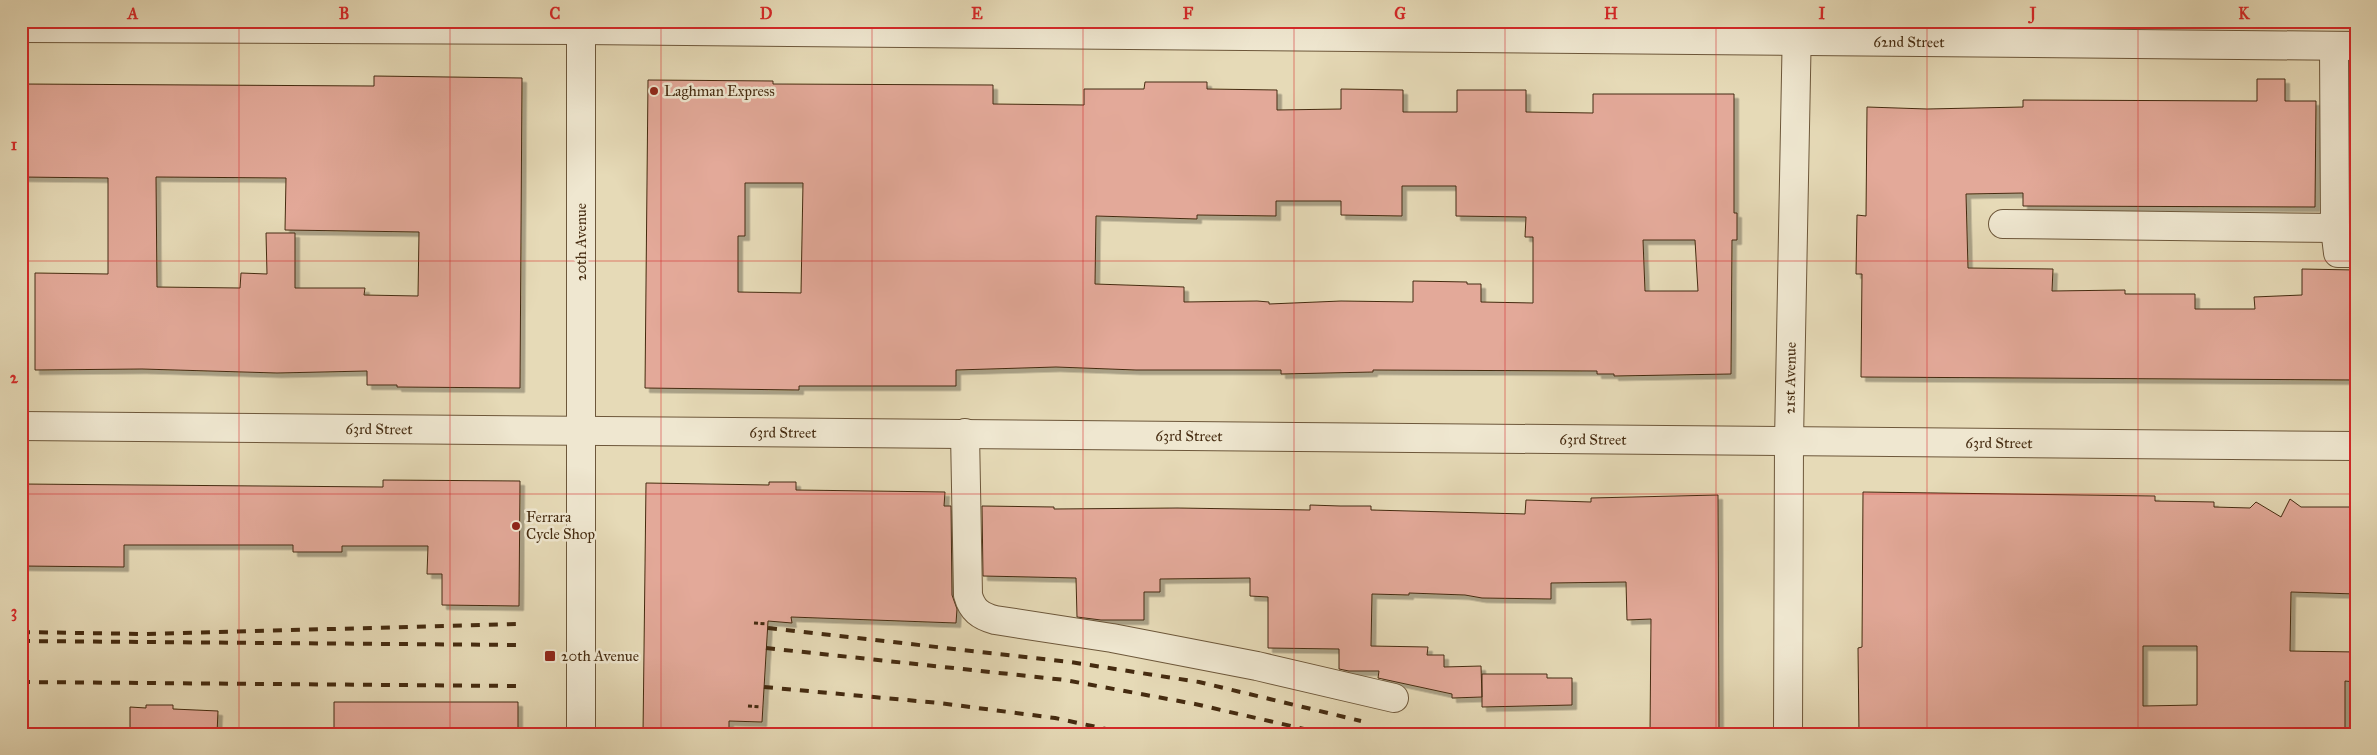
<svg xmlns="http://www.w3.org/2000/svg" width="2377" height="755" font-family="'IM FELL Great Primer',serif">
  <defs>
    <filter id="shadow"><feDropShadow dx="4.5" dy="4.5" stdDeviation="0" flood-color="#0004"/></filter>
  </defs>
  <rect width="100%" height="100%" fill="#e6dab7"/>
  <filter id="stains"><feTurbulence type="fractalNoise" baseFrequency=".004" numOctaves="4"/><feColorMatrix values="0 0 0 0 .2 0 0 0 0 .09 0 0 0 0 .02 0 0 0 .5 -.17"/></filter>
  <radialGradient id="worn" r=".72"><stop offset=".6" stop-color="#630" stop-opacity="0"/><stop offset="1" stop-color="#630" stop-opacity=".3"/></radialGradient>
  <path fill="#e3a999" stroke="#452b10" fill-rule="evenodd" filter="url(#shadow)" d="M 374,76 L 522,78 L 520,388 L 397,387 L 397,385 L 367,385 L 367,371 L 277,373 L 142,369 L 35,370 L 35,273 L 108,274 L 108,178 L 21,177 L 21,84 L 374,86 ZM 156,177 L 286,178 L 285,230 L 419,232 L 418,296 L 364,295 L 365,288 L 295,288 L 295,233 L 266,233 L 267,274 L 241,273 L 240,288 L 157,287 Z
    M 2257,79 L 2285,79 L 2285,101 L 2316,101 L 2315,207 L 2023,206 L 2023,193 L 1966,194 L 1968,268 L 2053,269 L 2052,291 L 2125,290 L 2125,294 L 2195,294 L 2195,309 L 2255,309 L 2254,297 L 2302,295 L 2302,269 L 2356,270 L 2356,380 L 1861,377 L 1862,274 L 1856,274 L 1857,215 L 1866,216 L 1867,107 L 1927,109 L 2023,107 L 2023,100 L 2257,101 Z
    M 648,80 L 773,81 L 773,84 L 993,85 L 993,104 L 1084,105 L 1084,89 L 1144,89 L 1145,82 L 1207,82 L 1207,89 L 1277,90 L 1277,110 L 1341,109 L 1341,89 L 1403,90 L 1403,112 L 1457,112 L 1457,90 L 1526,90 L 1526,112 L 1593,113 L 1593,94 L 1734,94 L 1734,213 L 1737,213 L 1737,240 L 1732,240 L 1731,374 L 1614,376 L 1614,374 L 1597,374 L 1597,371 L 1373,370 L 1373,372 L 1281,374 L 1281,370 L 1136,370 L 1056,367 L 956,370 L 956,386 L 799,386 L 799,390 L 645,388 ZM 745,183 L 803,183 L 801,293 L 738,292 L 738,236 L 745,236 ZM 1402,186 L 1456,186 L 1456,216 L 1526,217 L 1525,237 L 1533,237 L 1533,303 L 1481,302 L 1481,284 L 1467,284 L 1467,282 L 1413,281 L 1413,302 L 1341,301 L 1269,304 L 1269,302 L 1257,301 L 1184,302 L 1184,287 L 1095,284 L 1096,216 L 1197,219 L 1197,215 L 1276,216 L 1276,201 L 1341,201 L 1341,215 L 1402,216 ZM 1643,240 L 1695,240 L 1698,291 L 1645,291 Z
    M 383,480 L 520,481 L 519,606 L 442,605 L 442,574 L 427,574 L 428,546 L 342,546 L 342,552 L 293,552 L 293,545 L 124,545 L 124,567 L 21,566 L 21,484 L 383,487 Z
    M 769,482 L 796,482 L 796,490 L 945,492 L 944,506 L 951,506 L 952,595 L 957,609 L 956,623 L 791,617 L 792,623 L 768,621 L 762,722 L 729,721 L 729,734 L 643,734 L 646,483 L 769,485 Z
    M 1863,492 L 2155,496 L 2155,501 L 2214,502 L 2214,507 L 2250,508 L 2256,502 L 2281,517 L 2290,499 L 2301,507 L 2356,507 L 2356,594 L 2291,592 L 2290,651 L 2356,652 L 2356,682 L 2345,681 L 2345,734 L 1859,734 L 1858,648 L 1862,647 ZM 2143,646 L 2197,646 L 2197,705 L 2143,706 Z
    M 1718,495 L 1719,734 L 1650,734 L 1651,619 L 1627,620 L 1626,582 L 1551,583 L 1551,599 L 1482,598 L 1465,595 L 1409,593 L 1409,595 L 1372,594 L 1371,646 L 1428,647 L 1427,655 L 1444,655 L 1444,667 L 1481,666 L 1482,697 L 1452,698 L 1452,694 L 1378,678 L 1379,671 L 1349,671 L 1339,669 L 1339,649 L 1268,648 L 1268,597 L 1250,596 L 1250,578 L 1160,579 L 1160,592 L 1144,592 L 1144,620 L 1101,620 L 1077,617 L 1076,578 L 983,576 L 982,506 L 1054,507 L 1054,509 L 1177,508 L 1310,510 L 1310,505 L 1340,506 L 1371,506 L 1371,510 L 1525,514 L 1526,500 L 1591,502 L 1591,498 Z
    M 1482,674 L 1547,674 L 1547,678 L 1572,678 L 1572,705 L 1482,707 Z
    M 334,702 L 518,702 L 518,734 L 334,734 Z
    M 146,705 L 173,705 L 173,709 L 218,711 L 217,734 L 130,734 L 130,707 L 146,708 Z"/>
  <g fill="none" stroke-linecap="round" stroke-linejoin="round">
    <g stroke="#6d573a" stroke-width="30">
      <g id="minor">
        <path id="s1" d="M 21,28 L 581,30 L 2356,46"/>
        <path d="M 2334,46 L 2335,228 L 2338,253 L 2356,253"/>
        <path d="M 2003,224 L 2335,228"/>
        <path id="s2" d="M 21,426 L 2356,446"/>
        <path d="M 965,433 L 968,595 C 972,610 980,616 995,620 L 1112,638 L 1257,666 L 1394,698"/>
        <path d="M 581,614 L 581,21"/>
        <path d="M 581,734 L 581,699"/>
        <path id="s3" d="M 1788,734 L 1789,441 L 1797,23"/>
      </g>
    </g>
    <path stroke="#452b10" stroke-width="3" stroke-dasharray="4 2.5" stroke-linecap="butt" d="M 754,623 L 767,624
      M 748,706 L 761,707"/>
    <use href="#minor" stroke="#efe7d0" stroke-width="28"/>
    <path stroke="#452b10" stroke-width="4" stroke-dasharray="9 9" stroke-linecap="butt" d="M 768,628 L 1070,662 L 1199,682 L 1361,721
      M 21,632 L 144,634 L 519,624
      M 21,641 L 518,645
      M 766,648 L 1065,680 L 1195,704 L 1326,734
      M 21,682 L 517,686
      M 764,687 L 939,703 L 1055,718 L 1129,734"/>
    <g stroke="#6d573a" stroke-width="30" stroke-linecap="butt">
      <path id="minor-bridge" d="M 581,614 L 581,699"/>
    </g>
    <use href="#minor-bridge" stroke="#efe7d0" stroke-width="28"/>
  </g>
  <path fill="none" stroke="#d62828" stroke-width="1" stroke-opacity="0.55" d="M 239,21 L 239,734M 450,21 L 450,734M 661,21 L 661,734M 872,21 L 872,734M 1083,21 L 1083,734M 1294,21 L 1294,734M 1505,21 L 1505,734M 1716,21 L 1716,734M 1927,21 L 1927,734M 2138,21 L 2138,734M 21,261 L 2356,261M 21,494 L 2356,494"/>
  <g fill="#8f2418" stroke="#efe7d0" stroke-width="2">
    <circle cx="654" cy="91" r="5"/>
    <circle cx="516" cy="526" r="5"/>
    <rect x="544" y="650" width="12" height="12" rx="2.5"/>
  </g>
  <g text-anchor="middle" stroke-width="5" stroke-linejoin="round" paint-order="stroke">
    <g font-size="15" fill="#452b10" stroke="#efe7d0">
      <text dy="5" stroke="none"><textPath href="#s1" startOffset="1888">62nd Street</textPath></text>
      <text transform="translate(581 242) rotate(-90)" y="5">20th Avenue</text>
      <text dy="5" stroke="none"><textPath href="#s3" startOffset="356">21st Avenue</textPath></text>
      <text dy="5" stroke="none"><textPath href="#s2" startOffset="358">63rd Street</textPath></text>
      <text dy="5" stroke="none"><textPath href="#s2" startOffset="762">63rd Street</textPath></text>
      <text dy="5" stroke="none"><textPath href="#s2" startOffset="1168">63rd Street</textPath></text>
      <text dy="5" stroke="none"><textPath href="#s2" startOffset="1572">63rd Street</textPath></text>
      <text dy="5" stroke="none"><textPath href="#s2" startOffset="1978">63rd Street</textPath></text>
    </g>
    <g font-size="15" fill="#452b10" stroke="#efe7d0" text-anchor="start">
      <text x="664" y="96">Laghman Express</text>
      <text x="526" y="522">Ferrara<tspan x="526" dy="17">Cycle Shop</tspan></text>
      <text x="561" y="661">20th Avenue</text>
    </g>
  </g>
  <rect width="2377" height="755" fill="none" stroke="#e6dab7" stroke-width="55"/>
  <rect x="28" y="28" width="2322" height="700" fill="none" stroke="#d62828" stroke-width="2"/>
  <g font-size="16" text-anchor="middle" font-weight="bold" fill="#d62828">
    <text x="133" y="19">A</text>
    <text x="344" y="19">B</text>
    <text x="555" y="19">C</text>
    <text x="766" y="19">D</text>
    <text x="977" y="19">E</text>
    <text x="1188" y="19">F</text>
    <text x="1400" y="19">G</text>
    <text x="1611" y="19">H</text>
    <text x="1822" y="19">I</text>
    <text x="2033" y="19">J</text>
    <text x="2244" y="19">K</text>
    <text x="14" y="150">1</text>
    <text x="14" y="383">2</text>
    <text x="14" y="617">3</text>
  </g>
  <rect width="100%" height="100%" filter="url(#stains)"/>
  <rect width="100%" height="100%" fill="url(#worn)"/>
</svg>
